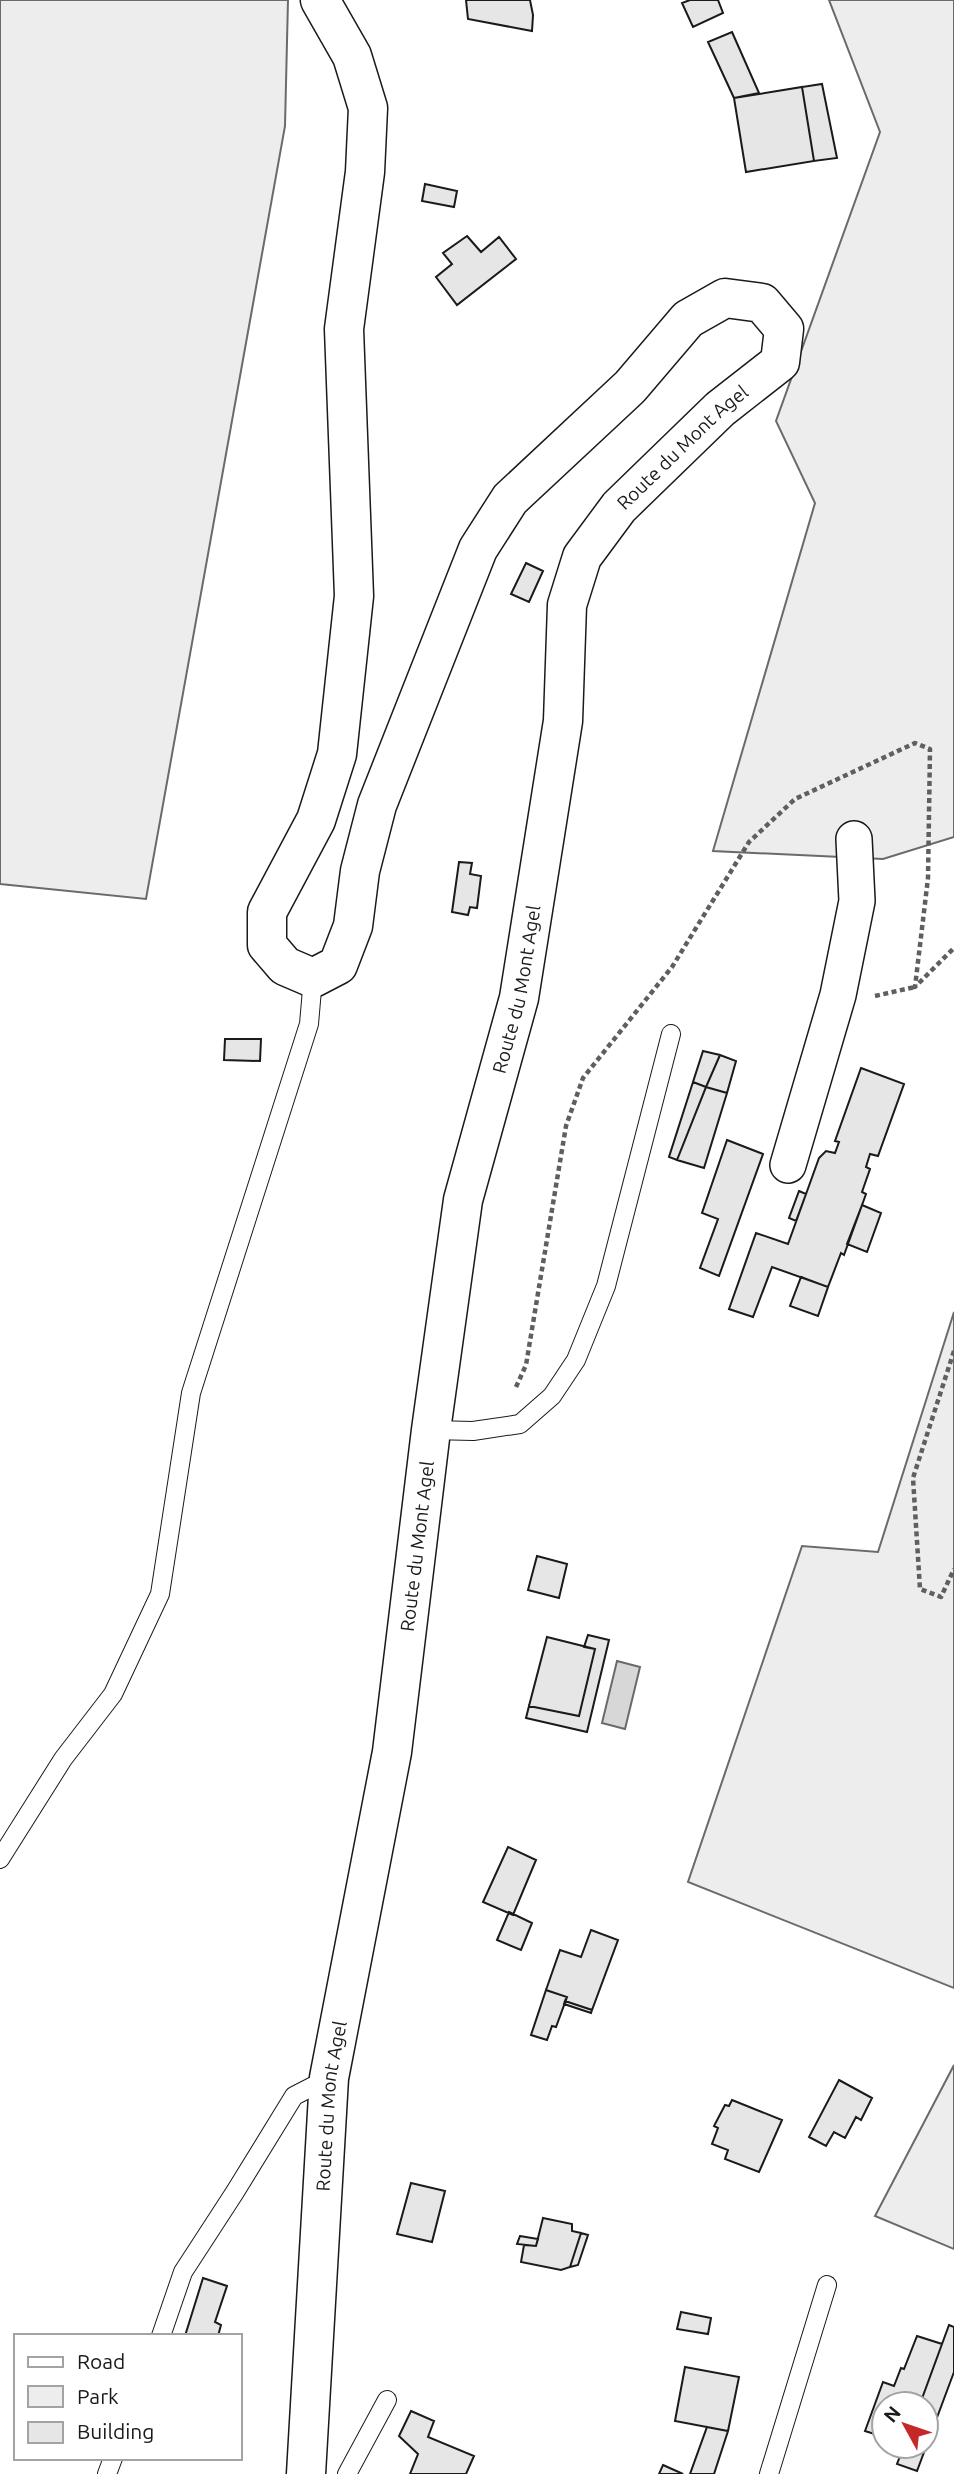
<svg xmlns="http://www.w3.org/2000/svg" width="954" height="2474" font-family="Ubuntu,sans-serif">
  <rect width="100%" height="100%" fill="#fff"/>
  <path fill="#ededed" stroke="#6a6a6a" stroke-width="2" d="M 0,0 L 288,0 L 285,126 L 146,899 L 0,884 Z
    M 829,0 L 954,0 L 954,837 L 883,859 L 713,851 L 815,503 L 776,421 L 880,132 Z
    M 954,1312 L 954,1988 L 688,1882 L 802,1546 L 878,1552 Z
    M 954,2065 L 954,2249 L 875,2216 Z"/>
  <path fill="#d7d7d7" stroke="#6a6a6a" stroke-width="2" d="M 617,1661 L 640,1667 L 625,1729 L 602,1723 Z"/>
  <path fill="#e6e6e6" stroke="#1a1a1a" stroke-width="2" d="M 466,0 L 530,0 L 533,15 L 532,31 L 468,19 Z
    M 690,0 L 718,0 L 723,13 L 693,27 L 682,3 Z
    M 732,32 L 759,93 L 734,98 L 708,42 Z
    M 822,84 L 837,158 L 814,161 L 802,87 Z
    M 802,87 L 814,161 L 746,172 L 734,98 Z
    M 425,184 L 457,191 L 454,207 L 422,201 Z
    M 467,236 L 481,252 L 499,237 L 516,259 L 457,305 L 436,277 L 452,264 L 443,253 Z
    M 526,563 L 543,571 L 529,602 L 511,594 Z
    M 459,862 L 472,863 L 470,874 L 481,876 L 477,908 L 470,907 L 468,915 L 452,912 Z
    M 225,1039 L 261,1039 L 260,1061 L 224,1060 Z
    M 703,1051 L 720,1055 L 706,1087 L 693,1082 Z
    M 720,1055 L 736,1061 L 727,1093 L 706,1087 Z
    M 861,1068 L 904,1084 L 878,1156 L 870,1154 L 866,1167 L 870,1169 L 862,1192 L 866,1194 L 844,1255 L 841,1253 L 828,1287 L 772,1267 L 753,1317 L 729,1309 L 756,1233 L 788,1244 L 819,1158 L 826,1151 L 835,1153 L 839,1142 L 835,1141 Z
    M 693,1082 L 706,1087 L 677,1160 L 669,1157 Z
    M 706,1087 L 727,1093 L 704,1168 L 677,1160 Z
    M 727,1140 L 763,1154 L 719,1276 L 700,1268 L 718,1219 L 702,1213 Z
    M 799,1191 L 806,1194 L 796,1221 L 789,1218 Z
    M 862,1205 L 881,1213 L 867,1252 L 847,1244 Z
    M 801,1277 L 828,1287 L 818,1316 L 790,1306 Z
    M 537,1556 L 567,1564 L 559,1598 L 528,1590 Z
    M 588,1635 L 609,1640 L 587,1732 L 526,1718 L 529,1706 L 579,1716 L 595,1649 L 584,1647 Z
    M 547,1637 L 595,1649 L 579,1716 L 529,1706 Z
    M 508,1847 L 536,1860 L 513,1915 L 483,1902 Z
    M 509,1912 L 532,1923 L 521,1950 L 497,1940 Z
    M 591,1930 L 618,1940 L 592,2010 L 565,2001 L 567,1997 L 546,1990 L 560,1950 L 581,1957 Z
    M 546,1990 L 567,1997 L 556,2027 L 552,2026 L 547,2040 L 531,2035 Z
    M 565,2001 L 592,2010 L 591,2013 L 564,2004 Z
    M 839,2080 L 872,2098 L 861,2120 L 856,2117 L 845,2138 L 834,2132 L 826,2146 L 809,2137 Z
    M 732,2100 L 782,2120 L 759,2172 L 725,2159 L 728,2150 L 712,2144 L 718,2128 L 714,2126 L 725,2105 L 729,2106 Z
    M 411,2183 L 445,2191 L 432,2242 L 397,2234 Z
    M 543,2218 L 572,2224 L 572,2231 L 581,2233 L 570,2267 L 561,2270 L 521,2262 L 524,2245 L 536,2246 Z
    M 581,2233 L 588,2235 L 578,2265 L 570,2267 Z
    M 520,2236 L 538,2239 L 536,2246 L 517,2244 Z
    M 203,2278 L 227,2286 L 215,2322 L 221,2325 L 218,2336 L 185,2336 Z
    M 681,2312 L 711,2318 L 708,2334 L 677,2329 Z
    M 949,2325 L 954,2327 L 954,2372 L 917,2471 L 897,2464 L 904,2446 L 926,2446 L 926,2404 L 920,2404 Z
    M 917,2336 L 942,2344 L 920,2404 L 884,2404 L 884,2437 L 865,2431 L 883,2382 L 894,2386 L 901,2368 L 904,2369 Z
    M 685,2367 L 739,2377 L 728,2431 L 675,2421 Z
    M 411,2411 L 434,2421 L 428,2437 L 474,2456 L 466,2474 L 410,2474 L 418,2454 L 399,2436 Z
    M 707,2427 L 728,2431 L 714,2474 L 690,2474 Z
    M 663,2465 L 683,2474 L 659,2474 Z"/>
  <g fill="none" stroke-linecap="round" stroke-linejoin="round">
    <g stroke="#1a1a1a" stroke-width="20">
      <path id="service" d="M 431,1430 L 473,1431 L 520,1424 L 552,1396 L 576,1360 L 606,1286 L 671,1034
        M 0,1859 L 63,1759 L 113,1694 L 160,1594 L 191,1393 L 309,1024 L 313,978
        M 161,2336 L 183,2272 L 235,2192 L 294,2096 L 329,2078
        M 107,2474 L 113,2458
        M 347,2474 L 387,2400
        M 769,2474 L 827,2285"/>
    </g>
    <g stroke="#1a1a1a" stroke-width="38">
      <path id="minor" d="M 788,1165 L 838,995 L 857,901 L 854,839"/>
    </g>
    <g stroke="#1a1a1a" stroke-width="41">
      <g id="tertiary">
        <path id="s1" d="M 306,2474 L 329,2078 L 392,1752 L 431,1430 L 463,1200 L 519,998 L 563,721 L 567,605 L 582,557 L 619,507 L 720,409 L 780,362 L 784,329 L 762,303 L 725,298 L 688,319 L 630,387 L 510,499 L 478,549 L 377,805 L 360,871 L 353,926 L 338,965 L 313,978 L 285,966 L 267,945 L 267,912 L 316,820 L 337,754 L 354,596 L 344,329 L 365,172 L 368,108 L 352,56 L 320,0"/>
      </g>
    </g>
    <path stroke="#5f5f5f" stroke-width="4.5" stroke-dasharray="5 3.5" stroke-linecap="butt" d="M 875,996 L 915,987
      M 954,1351 L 913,1478 L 920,1589 L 941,1597 L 954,1569
      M 516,1387 L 526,1365 L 566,1126 L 583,1078 L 672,967 L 749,842 L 795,799 L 915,743 L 930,749 L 928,878 L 915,987 L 954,948"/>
    <use href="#service" stroke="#fff" stroke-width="18"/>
    <use href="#minor" stroke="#fff" stroke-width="35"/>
    <use href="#tertiary" stroke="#fff" stroke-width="38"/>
  </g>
  <g text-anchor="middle" stroke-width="5" stroke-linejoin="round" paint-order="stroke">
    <g font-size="19" fill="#1a1a1a" stroke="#fff">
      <text dy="7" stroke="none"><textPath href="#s1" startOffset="2091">Route du Mont Agel</textPath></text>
      <text dy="7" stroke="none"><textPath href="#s1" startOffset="1503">Route du Mont Agel</textPath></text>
      <text dy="7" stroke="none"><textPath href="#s1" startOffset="936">Route du Mont Agel</textPath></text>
      <text dy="7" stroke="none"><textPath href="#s1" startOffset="369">Route du Mont Agel</textPath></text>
    </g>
  </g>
  <rect x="14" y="2334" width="228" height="126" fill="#ffffff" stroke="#a3a3a3" stroke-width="2"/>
  <rect x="28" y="2357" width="35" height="10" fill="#ffffff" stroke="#a3a3a3" stroke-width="2"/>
  <text x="77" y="2369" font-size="21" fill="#1a1a1a">Road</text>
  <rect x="28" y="2386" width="35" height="21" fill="#ededed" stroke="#a3a3a3" stroke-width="2"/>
  <text x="77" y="2404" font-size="21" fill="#1a1a1a">Park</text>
  <rect x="28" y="2422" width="35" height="21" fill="#e6e6e6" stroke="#a3a3a3" stroke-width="2"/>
  <text x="77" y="2439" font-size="21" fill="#1a1a1a">Building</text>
  <g transform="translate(905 2425) rotate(310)"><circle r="33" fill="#ffffff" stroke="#a3a3a3" stroke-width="2"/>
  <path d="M0-5L12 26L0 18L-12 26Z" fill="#c62828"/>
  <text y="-10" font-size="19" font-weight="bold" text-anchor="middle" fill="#1a1a1a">N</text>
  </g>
</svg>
